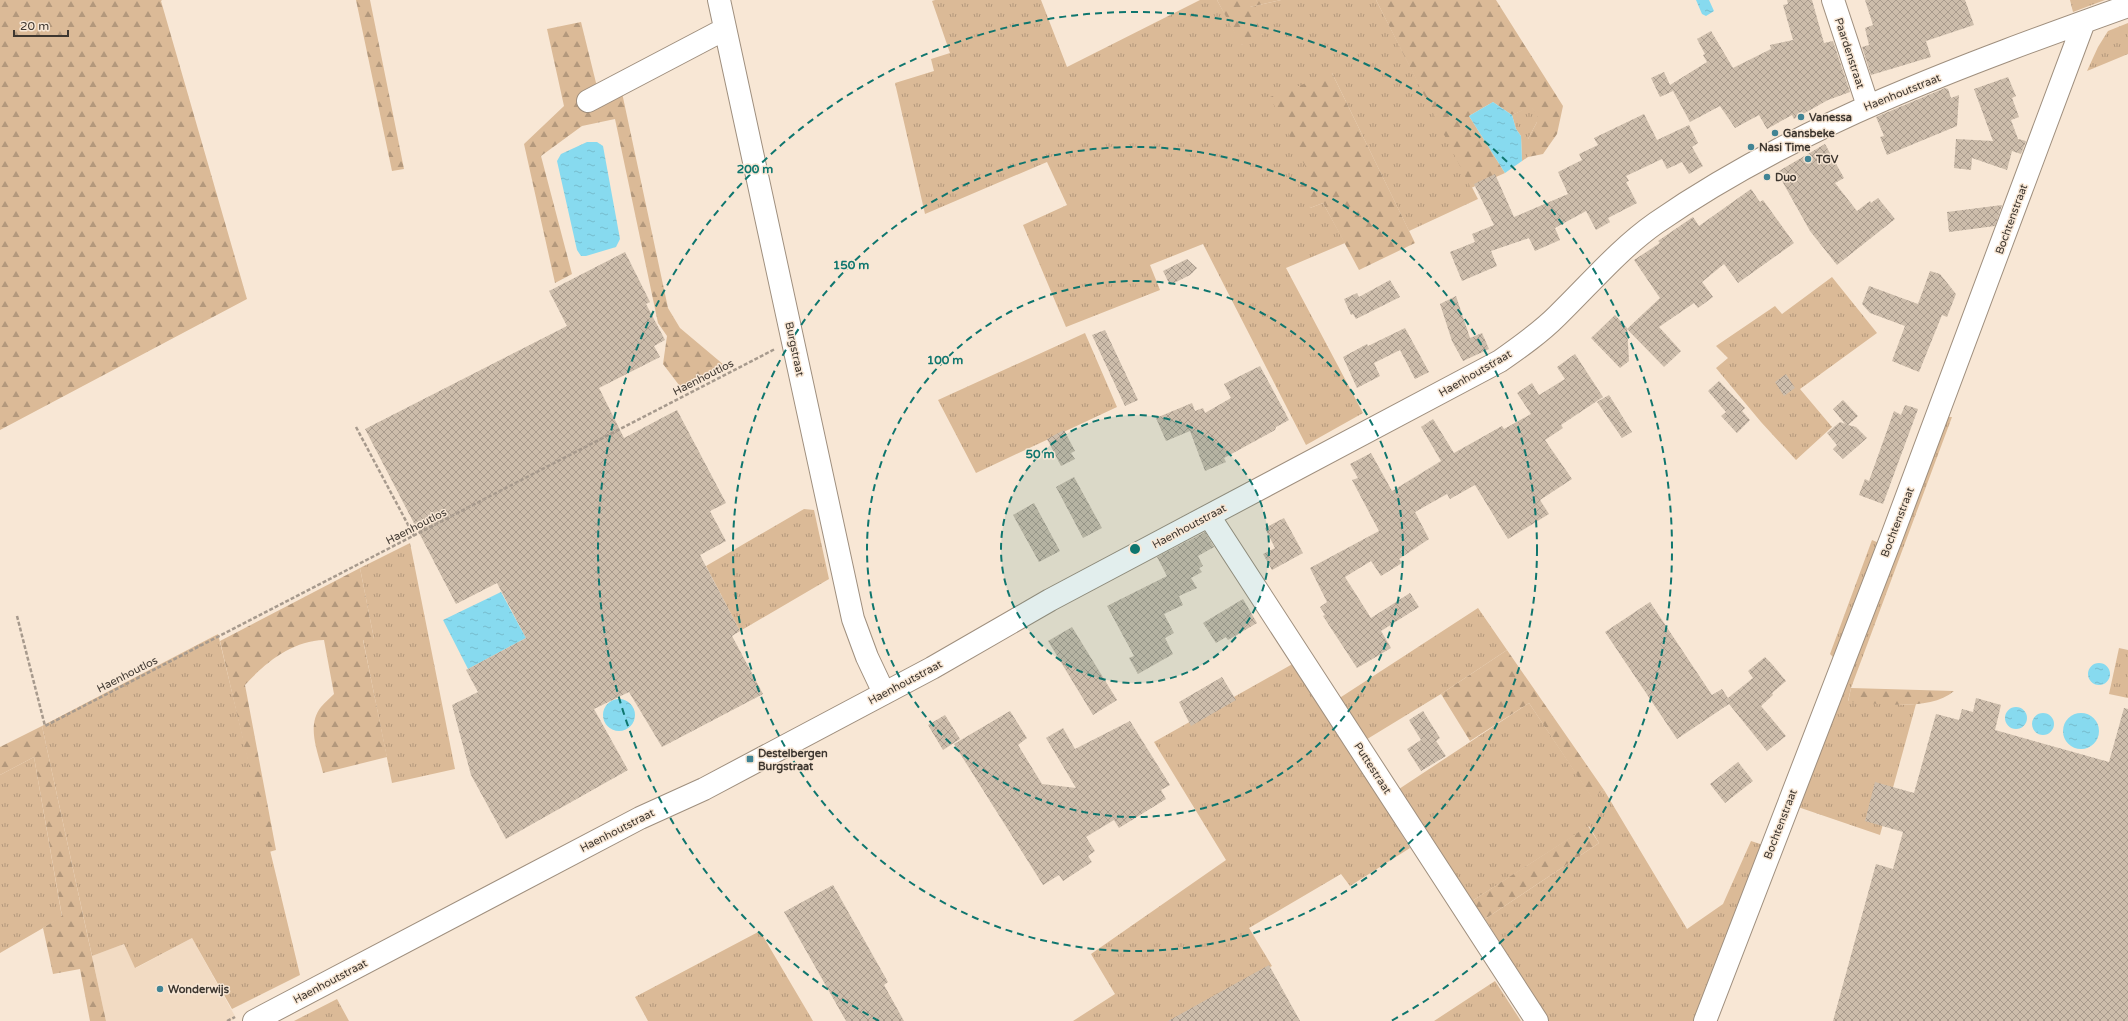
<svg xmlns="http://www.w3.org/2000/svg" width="2128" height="1021" font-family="'Varela Round',sans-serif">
  <defs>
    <pattern id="grass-tufts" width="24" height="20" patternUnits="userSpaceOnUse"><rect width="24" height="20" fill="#dbba97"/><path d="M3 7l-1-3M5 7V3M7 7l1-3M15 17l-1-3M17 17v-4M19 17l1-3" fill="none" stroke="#b3987c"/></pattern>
    <pattern id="forest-firs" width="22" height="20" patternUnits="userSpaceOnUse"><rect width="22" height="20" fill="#dbba97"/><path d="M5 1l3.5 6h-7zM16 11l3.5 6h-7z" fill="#b3987c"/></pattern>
    <pattern id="water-ripples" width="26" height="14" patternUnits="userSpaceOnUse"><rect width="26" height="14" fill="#87daef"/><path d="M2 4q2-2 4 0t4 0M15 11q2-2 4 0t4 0" fill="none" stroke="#76bccd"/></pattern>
    <pattern id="building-cross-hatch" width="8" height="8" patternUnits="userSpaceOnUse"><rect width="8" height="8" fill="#cdbdab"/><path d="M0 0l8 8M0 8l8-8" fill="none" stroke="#a89a8c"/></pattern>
  </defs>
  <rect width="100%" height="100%" fill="#f8e7d5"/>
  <path fill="#f2dbc3" d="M 192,938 L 236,1018 L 230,1021 L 106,1021 L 92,956 L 124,944 L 136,968 Z"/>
  <path fill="url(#grass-tufts)" d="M 935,0 L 1041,0 L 1067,67 L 1200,0 L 1217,0 L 1242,45 L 1250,7 L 1281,0 L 1376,0 L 1478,199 L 1409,231 L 1332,73 L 1307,170 L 1310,208 L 1323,203 L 1345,243 L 1286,268 L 1363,413 L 1306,445 L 1203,244 L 1150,265 L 1160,290 L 1066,327 L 1023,225 L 1067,205 L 1047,162 L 925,214 L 895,83 L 934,71 L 931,59 L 950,53 L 932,1 Z
    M 2070,0 L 2105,0 L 2073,12 Z
    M 2128,23 L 2128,54 L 2087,71 L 2098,47 L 2108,31 Z
    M 1531,106 L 1538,114 L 1537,122 L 1528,139 L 1528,157 L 1522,161 L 1521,136 L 1516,129 L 1512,115 Z
    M 1832,277 L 1877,333 L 1800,389 L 1832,427 L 1796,460 L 1761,422 L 1716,368 L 1728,358 L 1716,346 L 1775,306 L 1782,314 Z
    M 1085,333 L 1117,407 L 976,473 L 938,400 Z
    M 1942,417 L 1952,417 L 1851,688 L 1848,701 L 1907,705 L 1916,704 L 1880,835 L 1795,806 Z
    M 804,509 L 814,510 L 829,579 L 740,631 L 706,566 Z
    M 1872,540 L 1879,543 L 1838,662 L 1830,654 Z
    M 410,543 L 455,769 L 392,783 L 363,639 L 374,639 L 360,568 Z
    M 1478,608 L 1507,650 L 1441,694 L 1364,741 L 1338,699 Z
    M 218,634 L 300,975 L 232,1009 L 192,938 L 135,968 L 124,944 L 92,956 L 42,726 Z
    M 2119,648 L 2128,650 L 2128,698 L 2109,694 Z
    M 1296,662 L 1410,848 L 1350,886 L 1341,874 L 1249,928 L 1272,966 L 1173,1021 L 1073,1021 L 1115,994 L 1091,954 L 1226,860 L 1154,742 Z
    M 1529,703 L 1592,797 L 1604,790 L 1687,929 L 1723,904 L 1751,841 L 1763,845 L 1698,1021 L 1549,1021 L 1485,919 L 1599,843 L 1589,826 L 1472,901 L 1399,789 Z
    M 34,757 L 62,917 L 0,953 L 0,775 Z
    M 760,931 L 813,1021 L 648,1021 L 635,997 Z
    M 1495,981 L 1521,1021 L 1434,1021 Z
    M 337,999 L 349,1021 L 294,1021 Z"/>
  <path fill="url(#forest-firs)" d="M 0,0 L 162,0 L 161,1 L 247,299 L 0,430 Z
    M 356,0 L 370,0 L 404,169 L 392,171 Z
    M 1217,0 L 1281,0 L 1250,7 L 1263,35 L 1241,45 Z
    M 1376,0 L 1496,0 L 1563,106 L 1557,134 L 1543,154 L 1528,157 L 1528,139 L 1537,122 L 1537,114 L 1531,107 L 1512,115 L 1493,102 L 1469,116 L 1505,173 L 1471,188 Z
    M 581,22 L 599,95 L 621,88 L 668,308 L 680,328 L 724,365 L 682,389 L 663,364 L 667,336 L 658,323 L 615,119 L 582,126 L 541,156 L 572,274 L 555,283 L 524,144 L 564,106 L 547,29 Z
    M 1332,73 L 1415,243 L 1359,270 L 1323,203 L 1310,208 L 1296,177 L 1307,170 L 1270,97 Z
    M 360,568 L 374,639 L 363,640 L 387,757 L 323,773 C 318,752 306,726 321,707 C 325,702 330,698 334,694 L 324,640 C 292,641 266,662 245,685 L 276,850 L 269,852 L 220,641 Z
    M 1507,650 L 1604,790 L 1592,798 L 1529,703 L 1470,741 L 1441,694 Z
    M 1851,688 L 1954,691 C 1930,712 1878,703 1848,702 Z
    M 42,726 L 106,1021 L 90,1021 L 80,969 L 53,974 L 43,928 L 62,916 L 34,757 L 0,775 L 0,747 Z
    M 1588,826 L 1599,843 L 1485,919 L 1472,901 Z"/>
  <path fill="url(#water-ripples)" d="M 1696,0 L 1709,0 L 1714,11 L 1706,16 L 1702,14 Z
    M 1493,102 L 1512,115 L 1516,129 L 1521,136 L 1522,161 L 1505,173 L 1469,116 Z
    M 587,142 L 597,142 L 603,146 L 620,239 L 616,247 L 586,256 L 581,256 L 577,250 L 557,161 L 561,154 Z
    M 501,592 L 526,638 L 468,669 L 443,620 Z
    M2088 674a11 11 0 1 1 22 0a11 11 0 1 1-22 0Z
    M603 715a16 16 0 1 1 32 0a16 16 0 1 1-32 0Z
    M2005 718a11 11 0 1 1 22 0a11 11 0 1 1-22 0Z
    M2063 731a18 18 0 1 1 36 0a18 18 0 1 1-36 0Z
    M2032 724a11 11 0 1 1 22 0a11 11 0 1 1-22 0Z"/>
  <path fill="url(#building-cross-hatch)" d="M 1787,0 L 1812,0 L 1824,43 L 1833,41 L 1850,92 L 1828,100 L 1794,119 L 1792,115 L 1767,129 L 1759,115 L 1735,128 L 1720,106 L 1690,122 L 1672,89 L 1673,91 L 1660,97 L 1651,78 L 1664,72 L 1670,85 L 1707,62 L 1703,55 L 1705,54 L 1697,39 L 1711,31 L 1733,68 L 1771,49 L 1770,45 L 1793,40 L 1783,5 L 1788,4 Z
    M 1865,0 L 1965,0 L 1974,25 L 1926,41 L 1931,57 L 1871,75 L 1862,47 L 1869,45 L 1865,28 L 1873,25 Z
    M 2008,77 L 2016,96 L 2012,98 L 2019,117 L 2011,120 L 2018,139 L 2026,141 L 2021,154 L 2012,151 L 2007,170 L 1972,158 L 1971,170 L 1954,168 L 1956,139 L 1993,141 L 1974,89 Z
    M 1945,88 L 1948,89 L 1951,98 L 1959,95 L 1957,126 L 1887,155 L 1880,137 L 1884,136 L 1876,117 Z
    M 1644,114 L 1657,140 L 1689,125 L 1698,143 L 1692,147 L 1703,166 L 1689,174 L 1682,162 L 1667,169 L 1662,159 L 1626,176 L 1629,181 L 1626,182 L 1637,203 L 1608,218 L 1610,222 L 1596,230 L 1586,211 L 1555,228 L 1560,240 L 1535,251 L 1529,238 L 1491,251 L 1497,266 L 1462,281 L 1450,252 L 1475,242 L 1472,234 L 1494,225 L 1474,184 L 1495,174 L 1514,217 L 1568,194 L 1558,172 L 1582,160 L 1579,154 L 1598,145 L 1594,138 Z
    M 1825,144 L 1844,178 L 1835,183 L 1857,211 L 1870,201 L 1871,203 L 1878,198 L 1895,219 L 1837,265 L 1810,231 L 1777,172 Z
    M 1751,189 L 1760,202 L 1763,200 L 1794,243 L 1738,283 L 1724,264 L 1702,282 L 1713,297 L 1698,308 L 1694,303 L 1659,327 L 1681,351 L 1664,367 L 1627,329 L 1660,298 L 1634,260 L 1660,243 L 1658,241 L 1693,217 L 1699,226 Z
    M 2002,205 L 1995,226 L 1949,232 L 1947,212 Z
    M 625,252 L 650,302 L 646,304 L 665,340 L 654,346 L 660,357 L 599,388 L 624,438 L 677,410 L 726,503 L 710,511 L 726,541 L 700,555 L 740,631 L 732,636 L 763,694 L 662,747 L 629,692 L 594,709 L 628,770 L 506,839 L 471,775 L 452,705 L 478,692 L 466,670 L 526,638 L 497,583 L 456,604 L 365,429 L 567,326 L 549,291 Z
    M 1187,259 L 1197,268 L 1190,275 L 1170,285 L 1163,271 Z
    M 1930,271 L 1940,274 L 1956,294 L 1947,317 L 1942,315 L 1919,372 L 1892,361 L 1905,326 L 1870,313 L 1862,304 L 1869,286 L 1918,304 Z
    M 1390,280 L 1400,297 L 1356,319 L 1353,314 L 1351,315 L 1344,299 L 1357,293 L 1359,297 Z
    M 1456,296 L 1470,338 L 1482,333 L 1489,349 L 1463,361 L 1452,341 L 1440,304 Z
    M 1615,315 L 1627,328 L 1629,361 L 1620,368 L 1591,338 Z
    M 1405,328 L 1429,372 L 1415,379 L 1400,350 L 1374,363 L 1380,376 L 1357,388 L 1343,357 L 1367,344 L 1368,346 Z
    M 1105,330 L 1138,400 L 1125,406 L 1092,335 Z
    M 1575,354 L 1603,397 L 1561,425 L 1563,428 L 1545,440 L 1572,479 L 1540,500 L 1549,514 L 1508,539 L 1475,485 L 1450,499 L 1447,494 L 1415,512 L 1429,539 L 1399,559 L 1402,563 L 1381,576 L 1371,561 L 1345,577 L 1371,618 L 1410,593 L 1419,607 L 1381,631 L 1391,648 L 1357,668 L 1323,616 L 1325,615 L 1320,607 L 1327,602 L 1310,568 L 1379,531 L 1352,480 L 1358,478 L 1350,464 L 1371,453 L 1392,491 L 1441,461 L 1421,427 L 1433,419 L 1454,453 L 1502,426 L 1504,429 L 1531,414 L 1517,393 L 1532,383 L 1539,395 L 1565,379 L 1557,367 Z
    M 1260,366 L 1289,420 L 1276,427 L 1275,430 L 1224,458 L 1226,462 L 1205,471 L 1190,431 L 1166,441 L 1156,418 L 1192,403 L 1195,411 L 1203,408 L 1205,413 L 1231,398 L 1224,384 Z
    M 1786,374 L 1795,388 L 1784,396 L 1775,382 Z
    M 1719,381 L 1745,408 L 1742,411 L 1750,420 L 1737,433 L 1721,416 L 1726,412 L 1708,391 Z
    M 1609,395 L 1632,432 L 1622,438 L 1597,402 Z
    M 1843,400 L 1858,416 L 1848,425 L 1856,427 L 1867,438 L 1843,459 L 1833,449 L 1837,445 L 1827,433 L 1840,422 L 1845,424 L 1833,409 Z
    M 1905,405 L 1918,409 L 1883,504 L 1859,495 L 1865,479 L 1869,481 L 1894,411 L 1901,415 Z
    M 1064,430 L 1075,451 L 1071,453 L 1075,459 L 1061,466 L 1047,439 Z
    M 1074,477 L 1102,528 L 1083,538 L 1056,487 Z
    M 1034,503 L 1060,551 L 1039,562 L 1013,515 Z
    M 1284,518 L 1303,553 L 1272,570 L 1263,554 L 1275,548 L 1265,528 Z
    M 1205,532 L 1214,547 L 1198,556 L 1203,566 L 1199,568 L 1202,572 L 1191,578 L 1197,588 L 1179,596 L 1183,605 L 1164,614 L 1174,633 L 1165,638 L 1173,654 L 1138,674 L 1129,658 L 1134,656 L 1107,606 L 1167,576 L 1157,557 Z
    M 1243,599 L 1257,623 L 1228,640 L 1226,637 L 1216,643 L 1203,623 Z
    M 1650,602 L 1712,695 L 1722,689 L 1728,698 L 1753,678 L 1748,671 L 1765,657 L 1771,663 L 1786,681 L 1772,693 L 1773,695 L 1761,706 L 1786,736 L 1767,751 L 1729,704 L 1677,739 L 1605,632 Z
    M 1072,627 L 1117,700 L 1093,715 L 1048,641 Z
    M 1222,677 L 1236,700 L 1191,726 L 1179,702 Z
    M 1976,698 L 2001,705 L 1995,730 L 2109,762 L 2124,708 L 2128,709 L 2128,1021 L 1833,1021 L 1876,864 L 1893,869 L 1903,832 L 1865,821 L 1875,782 L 1914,793 L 1936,714 L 1959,720 L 1962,709 L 1973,712 Z
    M 1010,711 L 1027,738 L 1018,745 L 1042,784 L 1076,788 L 1046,738 L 1063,728 L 1075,749 L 1130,721 L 1170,785 L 1161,790 L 1166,799 L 1119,828 L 1114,820 L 1086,837 L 1095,851 L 1088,856 L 1092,862 L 1063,881 L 1059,875 L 1043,885 L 954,744 Z
    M 1423,711 L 1440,738 L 1436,741 L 1446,756 L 1421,771 L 1407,749 L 1421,740 L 1409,720 Z
    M 945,715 L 960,739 L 943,750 L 928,725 Z
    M 1738,762 L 1753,781 L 1725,803 L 1710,784 Z
    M 833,885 L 888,982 L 884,985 L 904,1021 L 846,1021 L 784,912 Z
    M 1269,965 L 1300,1021 L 1168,1021 Z"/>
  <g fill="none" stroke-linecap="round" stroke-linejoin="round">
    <g stroke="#9f8f7e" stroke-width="24">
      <path id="minor" d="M 719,0 L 853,619 L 867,657 L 884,693
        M 1833,0 L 1868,106
        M 588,101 L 725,29
        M 1209,516 L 1537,1021
        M 254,1021 L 640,818 L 704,789 L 932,668 L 1050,600 L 1500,361 C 1520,347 1540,333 1557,316 C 1590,284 1619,249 1656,223 C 1799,124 1966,64 2128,6
        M 1705,1021 L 1892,536 L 2084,22"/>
    </g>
    <path stroke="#a79a8d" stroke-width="2.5" stroke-dasharray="4 2" stroke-linecap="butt" d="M 356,427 L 414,536
      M 17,616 L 45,726 L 775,349
      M 227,1021 L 235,1017"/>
    <use href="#minor" stroke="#fff" stroke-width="22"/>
  </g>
  <circle cx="1135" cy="549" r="134" fill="#0f766e" fill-opacity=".12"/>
  <g fill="none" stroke="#0f766e" stroke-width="2" stroke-dasharray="7 5">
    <circle cx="1135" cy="549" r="134"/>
    <circle cx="1135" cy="549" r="268"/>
    <circle cx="1135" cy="549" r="402"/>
    <path d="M879 1021A537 537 0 1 1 1391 1021"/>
  </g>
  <g fill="#418494" stroke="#f8e7d5" stroke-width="1.5">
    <circle cx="1801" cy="117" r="4"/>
    <circle cx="1775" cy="133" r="4"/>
    <circle cx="1751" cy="147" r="4"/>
    <circle cx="1808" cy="159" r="4"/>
    <circle cx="1767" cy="177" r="4"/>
    <rect x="746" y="755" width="8" height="8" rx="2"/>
    <circle cx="160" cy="989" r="4"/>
  </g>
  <g text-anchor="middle" stroke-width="3" stroke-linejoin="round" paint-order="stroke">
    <g font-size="11" fill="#3e3730" stroke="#f8e7d5">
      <text transform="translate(1850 53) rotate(72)" y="4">Paardenstraat</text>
      <text transform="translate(1902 92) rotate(-22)" y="4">Haenhoutstraat</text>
      <text transform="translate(2011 219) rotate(-70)" y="4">Bochtenstraat</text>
      <text transform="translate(795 349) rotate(78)" y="4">Burgstraat</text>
      <text transform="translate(1475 373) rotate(-30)" y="4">Haenhoutstraat</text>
      <text transform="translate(703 377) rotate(-27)" y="4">Haenhoutlos</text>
      <text transform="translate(1897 522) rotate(-69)" y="4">Bochtenstraat</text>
      <text transform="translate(416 526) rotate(-27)" y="4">Haenhoutlos</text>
      <text transform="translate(1189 526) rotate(-28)" y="4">Haenhoutstraat</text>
      <text transform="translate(127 674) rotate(-27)" y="4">Haenhoutlos</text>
      <text transform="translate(905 682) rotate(-28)" y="4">Haenhoutstraat</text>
      <text transform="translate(1373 768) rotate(57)" y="4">Puttestraat</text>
      <text transform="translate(1780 824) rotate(-69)" y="4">Bochtenstraat</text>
      <text transform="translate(617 830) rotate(-27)" y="4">Haenhoutstraat</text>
      <text transform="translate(330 981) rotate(-28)" y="4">Haenhoutstraat</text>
    </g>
    <g font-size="11" font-weight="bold" fill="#3e3730" stroke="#f8e7d5" text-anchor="start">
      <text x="1809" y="121">Vanessa</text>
      <text x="1783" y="137">Gansbeke</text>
      <text x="1759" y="151">Nasi Time</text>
      <text x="1816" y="163">TGV</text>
      <text x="1775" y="181">Duo</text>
      <text x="758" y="757">Destelbergen<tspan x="758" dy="13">Burgstraat</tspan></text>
      <text x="168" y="993">Wonderwijs</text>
    </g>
  </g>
  <circle cx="1135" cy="549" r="6" fill="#0f766e" stroke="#f8e7d5" stroke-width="2"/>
  <g font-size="12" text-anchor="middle" font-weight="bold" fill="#0f766e" stroke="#f8e7d5" stroke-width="3" stroke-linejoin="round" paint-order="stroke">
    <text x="755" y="173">200 m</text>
    <text x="851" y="269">150 m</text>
    <text x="945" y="364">100 m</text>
    <text x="1040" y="458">50 m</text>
  </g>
  <path d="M14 30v6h54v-6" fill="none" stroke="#3e3730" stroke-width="2"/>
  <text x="20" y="30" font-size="12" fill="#3e3730" stroke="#f8e7d5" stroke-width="3" paint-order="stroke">20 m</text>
</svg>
